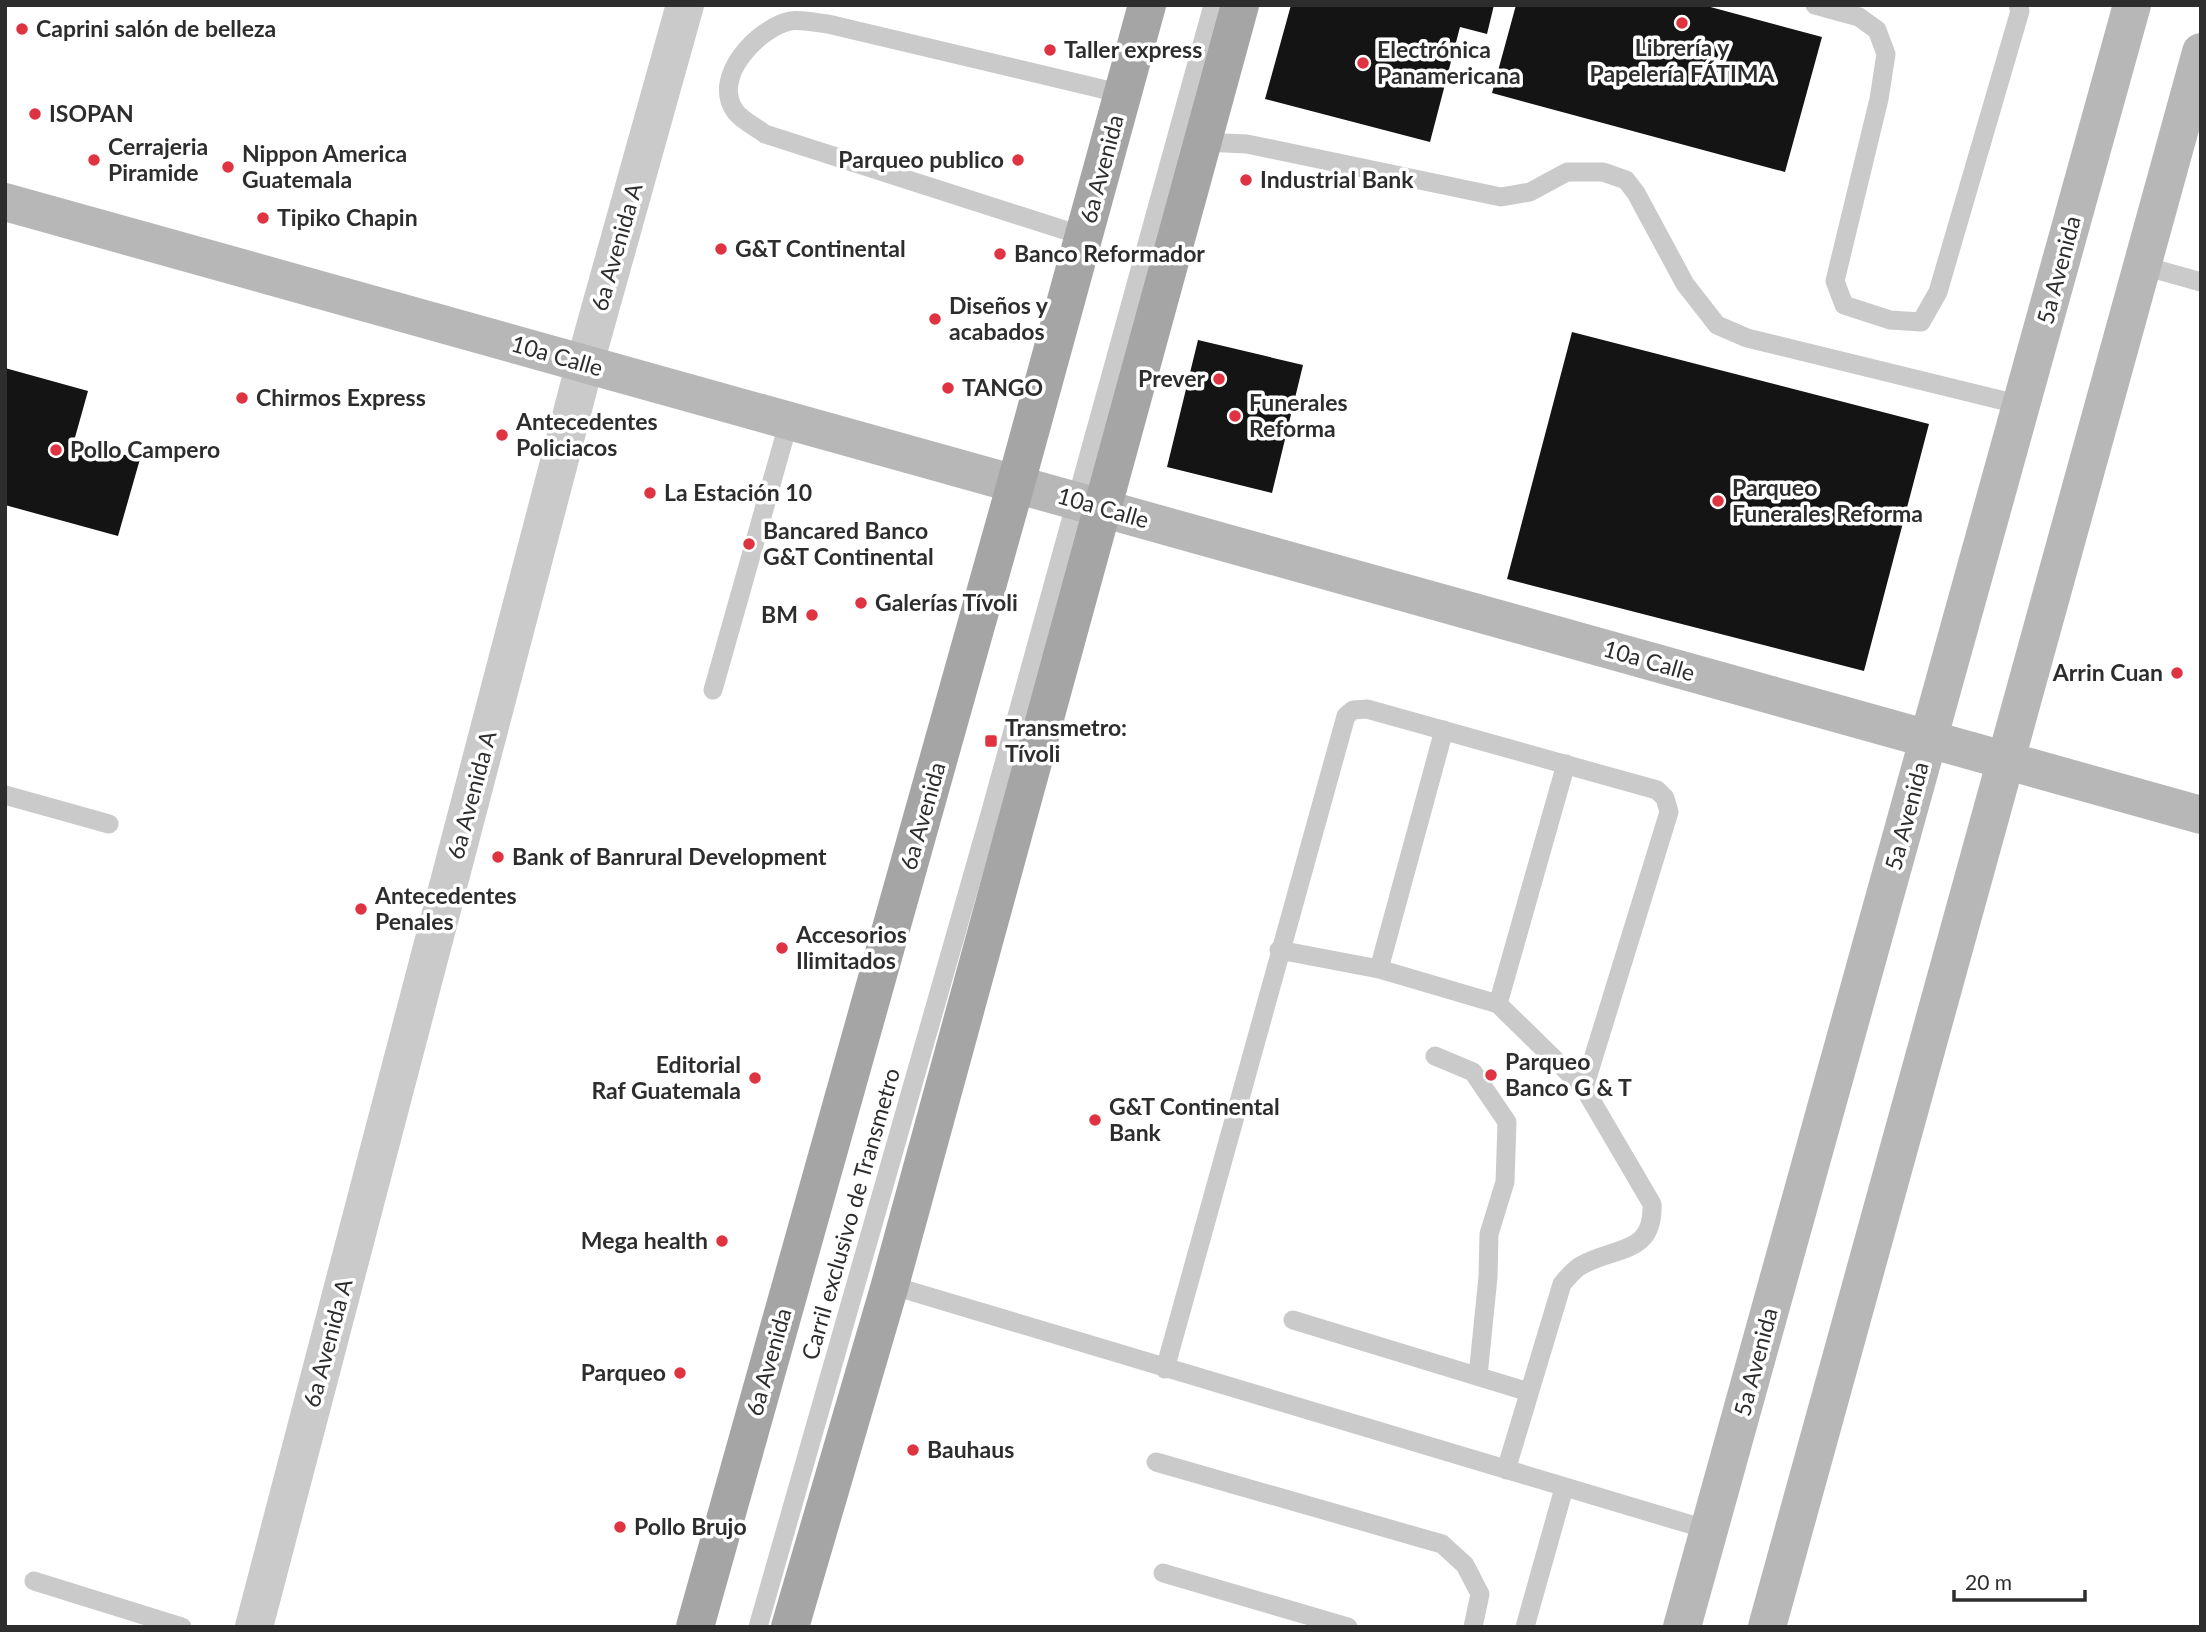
<svg xmlns="http://www.w3.org/2000/svg" width="2206" height="1632" font-family="Lato,sans-serif">
  <rect width="100%" height="100%" fill="#fff"/>
  <path fill="#141414" d="M 1291,5 L 1494,5 L 1487,34 L 1460,27 L 1430,142 L 1265,99 Z
    M 1516,5 L 1703,5 L 1822,37 L 1785,172 L 1492,93 Z
    M 1572,332 L 1929,424 L 1864,671 L 1507,579 Z
    M 1198,340 L 1303,365 L 1272,493 L 1167,467 Z
    M 5,368 L 88,391 L 74,441 L 140,459 L 118,536 L 5,505 Z"/>
  <g fill="none" stroke-linecap="round" stroke-linejoin="round">
    <path stroke="#cacaca" stroke-width="19" d="M 1815,5 L 1859,17 L 1877,30 L 1886,54 L 1879,99 L 1835,281 L 1844,305 L 1890,320 L 1921,322 L 1938,292 L 2020,11 L 2018,5
      M 1202,142 L 1247,144 L 1501,197 L 1530,192 L 1567,172 L 1603,172 L 1626,180 L 1636,193 L 1685,284 L 1717,325 L 1747,338 L 2021,405
      M 1083,236 L 765,134 C 756,127 741,120 735,111 C 711,77 758,28 790,21 C 801,19 816,23 828,24 L 1123,94
      M 2144,266 L 2201,282
      M 713,690 L 789,421
      M 5,795 L 109,824
      M 1279,950 L 1379,969 L 1498,1004 L 1584,1088 L 1652,1204 C 1654,1255 1616,1246 1582,1265 C 1574,1269 1568,1277 1562,1284 L 1506,1470
      M 1379,969 L 1444,730
      M 1498,1004 L 1566,764
      M 1435,1056 L 1473,1072 L 1507,1122 L 1505,1182 L 1489,1234 L 1488,1277 L 1478,1376
      M 890,1285 L 1709,1530
      M 1293,1320 L 1529,1392
      M 1165,1369 L 1346,716 L 1353,710 L 1367,709 L 1657,790 L 1665,798 L 1669,812 L 1584,1088
      M 1156,1462 L 1442,1544 L 1465,1565 L 1480,1594 L 1473,1627
      M 1163,1573 L 1348,1627
      M 34,1581 L 182,1627
      M 758,1627 L 990,814 L 1213,5
      M 1525,1627 L 1564,1488"/>
    <path stroke="#cacaca" stroke-width="38" d="M 254,1627 L 585,363 L 685,5"/>
    <path stroke="#b7b7b7" stroke-width="38" d="M 5,202 L 2201,815
      M 1682,1627 L 2132,5
      M 1767,1627 L 2201,52"/>
    <path stroke="#a5a5a5" stroke-width="38" d="M 695,1627 L 1016,483 L 1147,5
      M 790,1627 L 890,1285 L 1240,5"/>
  </g>
  <g fill="#e03341" stroke="#fff" stroke-width="2.5">
    <circle cx="1682" cy="23" r="7"/>
    <circle cx="22" cy="29" r="7"/>
    <circle cx="1050" cy="50" r="7"/>
    <circle cx="1363" cy="63" r="7"/>
    <circle cx="35" cy="114" r="7"/>
    <circle cx="94" cy="160" r="7"/>
    <circle cx="1018" cy="160" r="7"/>
    <circle cx="228" cy="167" r="7"/>
    <circle cx="1246" cy="180" r="7"/>
    <circle cx="263" cy="218" r="7"/>
    <circle cx="721" cy="249" r="7"/>
    <circle cx="1000" cy="254" r="7"/>
    <circle cx="935" cy="319" r="7"/>
    <circle cx="1219" cy="379" r="7"/>
    <circle cx="948" cy="388" r="7"/>
    <circle cx="242" cy="398" r="7"/>
    <circle cx="1235" cy="416" r="7"/>
    <circle cx="502" cy="435" r="7"/>
    <circle cx="56" cy="450" r="7"/>
    <circle cx="650" cy="493" r="7"/>
    <circle cx="1718" cy="501" r="7"/>
    <circle cx="749" cy="544" r="7"/>
    <circle cx="861" cy="603" r="7"/>
    <circle cx="812" cy="615" r="7"/>
    <circle cx="2177" cy="673" r="7"/>
    <rect x="984" y="734" width="14" height="14" rx="3.5"/>
    <circle cx="498" cy="857" r="7"/>
    <circle cx="361" cy="909" r="7"/>
    <circle cx="782" cy="948" r="7"/>
    <circle cx="1491" cy="1075" r="7"/>
    <circle cx="755" cy="1078" r="7"/>
    <circle cx="1095" cy="1120" r="7"/>
    <circle cx="722" cy="1241" r="7"/>
    <circle cx="680" cy="1373" r="7"/>
    <circle cx="913" cy="1450" r="7"/>
    <circle cx="620" cy="1527" r="7"/>
  </g>
  <g text-anchor="middle" stroke-width="7" stroke-linejoin="round" paint-order="stroke">
    <g font-size="23" font-weight="bold" fill="#2d2d2d" stroke="#fff" text-anchor="start">
      <text x="36" y="37">Caprini salón de belleza</text>
      <text x="1682" y="56" text-anchor="middle">Librería y<tspan x="1682" dy="26">Papelería FÁTIMA</tspan></text>
      <text x="1064" y="58">Taller express</text>
      <text x="1377" y="58">Electrónica<tspan x="1377" dy="26">Panamericana</tspan></text>
      <text x="49" y="122">ISOPAN</text>
      <text x="108" y="155">Cerrajeria<tspan x="108" dy="26">Piramide</tspan></text>
      <text x="242" y="162">Nippon America<tspan x="242" dy="26">Guatemala</tspan></text>
      <text x="1004" y="168" text-anchor="end">Parqueo publico</text>
      <text x="1260" y="188">Industrial Bank</text>
      <text x="277" y="226">Tipiko Chapin</text>
      <text x="735" y="257">G&amp;T Continental</text>
      <text x="1014" y="262">Banco Reformador</text>
      <text x="949" y="314">Diseños y<tspan x="949" dy="26">acabados</tspan></text>
      <text x="1205" y="387" text-anchor="end">Prever</text>
      <text x="962" y="396">TANGO</text>
      <text x="256" y="406">Chirmos Express</text>
      <text x="1249" y="411">Funerales<tspan x="1249" dy="26">Reforma</tspan></text>
      <text x="516" y="430">Antecedentes<tspan x="516" dy="26">Policiacos</tspan></text>
      <text x="70" y="458">Pollo Campero</text>
      <text x="1732" y="496">Parqueo<tspan x="1732" dy="26">Funerales Reforma</tspan></text>
      <text x="664" y="501">La Estación 10</text>
      <text x="763" y="539">Bancared Banco<tspan x="763" dy="26">G&amp;T Continental</tspan></text>
      <text x="875" y="611">Galerías Tívoli</text>
      <text x="798" y="623" text-anchor="end">BM</text>
      <text x="2163" y="681" text-anchor="end">Arrin Cuan</text>
      <text x="1005" y="736">Transmetro:<tspan x="1005" dy="26">Tívoli</tspan></text>
      <text x="512" y="865">Bank of Banrural Development</text>
      <text x="375" y="904">Antecedentes<tspan x="375" dy="26">Penales</tspan></text>
      <text x="796" y="943">Accesorios<tspan x="796" dy="26">Ilimitados</tspan></text>
      <text x="1505" y="1070">Parqueo<tspan x="1505" dy="26">Banco G &amp; T</tspan></text>
      <text x="741" y="1073" text-anchor="end">Editorial<tspan x="741" dy="26">Raf Guatemala</tspan></text>
      <text x="1109" y="1115">G&amp;T Continental<tspan x="1109" dy="26">Bank</tspan></text>
      <text x="708" y="1249" text-anchor="end">Mega health</text>
      <text x="666" y="1381" text-anchor="end">Parqueo</text>
      <text x="927" y="1458">Bauhaus</text>
      <text x="634" y="1535">Pollo Brujo</text>
    </g>
    <g font-size="23" fill="#2d2d2d" stroke="#fff">
      <text transform="translate(1102 169) rotate(-75)" y="8">6a Avenida</text>
      <text transform="translate(617 247) rotate(-74)" y="8">6a Avenida A</text>
      <text transform="translate(2059 270) rotate(-75)" y="8">5a Avenida</text>
      <text transform="translate(557 356) rotate(16)" y="8">10a Calle</text>
      <text transform="translate(1103 508) rotate(16)" y="8">10a Calle</text>
      <text transform="translate(1649 661) rotate(16)" y="8">10a Calle</text>
      <text transform="translate(472 795) rotate(-75)" y="8">6a Avenida A</text>
      <text transform="translate(923 816) rotate(-74)" y="8">6a Avenida</text>
      <text transform="translate(1907 816) rotate(-75)" y="8">5a Avenida</text>
      <text transform="translate(851 1214) rotate(-74)" y="8">Carril exclusivo de Transmetro</text>
      <text transform="translate(328 1343) rotate(-75)" y="8">6a Avenida A</text>
      <text transform="translate(769 1362) rotate(-74)" y="8">6a Avenida</text>
      <text transform="translate(1756 1362) rotate(-75)" y="8">5a Avenida</text>
    </g>
  </g>
  <rect width="2206" height="1632" fill="none" stroke="#2d2d2d" stroke-width="14"/>
  <path d="M1954 1590v10h131v-10" fill="none" stroke="#2d2d2d" stroke-width="3.5"/>
  <text x="1965" y="1590" font-size="21" fill="#2d2d2d" stroke="#ffffff" stroke-width="5" paint-order="stroke">20 m</text>
</svg>
